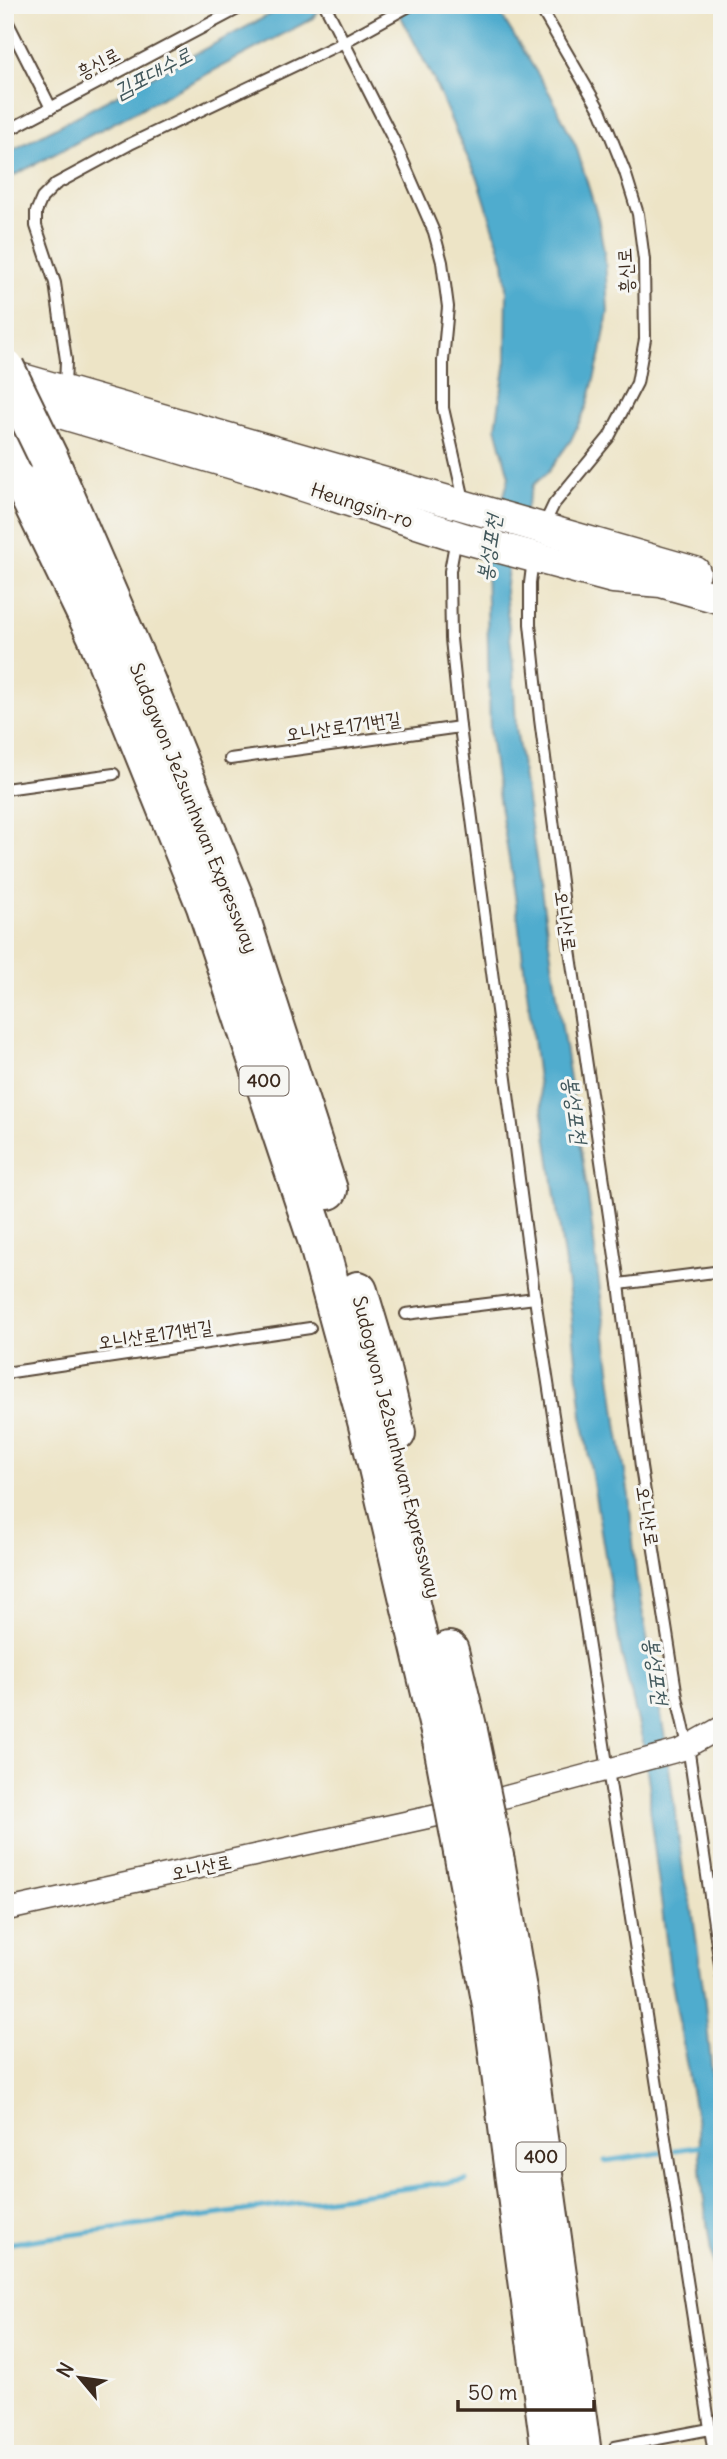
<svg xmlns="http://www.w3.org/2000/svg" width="727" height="2459" font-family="Delius,'Poor Story',sans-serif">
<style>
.water{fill:#50acce;stroke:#466b76;stroke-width:2}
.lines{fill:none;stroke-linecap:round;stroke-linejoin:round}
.stream{stroke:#50acce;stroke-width:5}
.lane-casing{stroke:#564637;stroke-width:14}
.street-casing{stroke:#564637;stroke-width:24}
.secondary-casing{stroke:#564637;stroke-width:33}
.highway-casing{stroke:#564637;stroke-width:42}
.lane{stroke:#fff;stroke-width:10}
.street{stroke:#fff;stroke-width:21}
.secondary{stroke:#fff;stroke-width:30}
.highway{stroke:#fff;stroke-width:38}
.highway-bridge-casing{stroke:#564637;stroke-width:42;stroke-linecap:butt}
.highway-bridge{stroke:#fff;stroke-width:38}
.labels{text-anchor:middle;stroke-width:6;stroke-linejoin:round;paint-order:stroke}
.shield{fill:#f6f6f2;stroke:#73675e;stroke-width:2}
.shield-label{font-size:18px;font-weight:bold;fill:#3b2a1e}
.street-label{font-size:19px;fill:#3b2a1e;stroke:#f6f6f2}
.water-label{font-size:21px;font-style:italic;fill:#42585c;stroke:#f6f6f2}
</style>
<rect width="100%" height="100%" fill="#f6f6f2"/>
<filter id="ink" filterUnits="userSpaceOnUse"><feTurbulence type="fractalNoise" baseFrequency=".0143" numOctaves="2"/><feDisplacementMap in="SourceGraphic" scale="14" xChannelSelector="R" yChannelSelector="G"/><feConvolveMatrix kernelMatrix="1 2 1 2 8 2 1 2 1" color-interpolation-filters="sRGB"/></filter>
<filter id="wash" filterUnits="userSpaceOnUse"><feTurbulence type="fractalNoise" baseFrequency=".00686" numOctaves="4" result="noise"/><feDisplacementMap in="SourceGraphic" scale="28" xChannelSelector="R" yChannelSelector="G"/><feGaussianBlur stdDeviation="1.57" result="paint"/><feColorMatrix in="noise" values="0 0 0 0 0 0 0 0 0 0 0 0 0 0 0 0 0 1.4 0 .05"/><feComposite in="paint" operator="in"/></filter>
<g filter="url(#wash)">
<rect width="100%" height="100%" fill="#ede4c6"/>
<g class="water">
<path d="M 288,5 L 314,5 L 318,12 L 312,19 L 5,180 L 5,154 Z"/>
<path d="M 395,5 L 495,5 L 550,94 L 576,146 L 598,218 L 605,257 L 608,312 L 601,353 L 587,406 L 571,440 L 548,472 L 533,485 L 508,569 L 505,592 L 513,664 L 516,728 L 588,1196 L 618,1430 L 629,1496 L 636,1576 L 665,1738 L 684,1878 L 692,1908 L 704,1994 L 712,2074 L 722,2130 L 722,2332 L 703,2193 L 698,2130 L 670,1971 L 650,1814 L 650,1791 L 643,1742 L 621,1652 L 582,1416 L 569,1292 L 538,1079 L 515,895 L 498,793 L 490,734 L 486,562 L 509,477 L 496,427 L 506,361 L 507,289 L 504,262 L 478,178 L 463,148 L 433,78 Z"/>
</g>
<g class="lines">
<g class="stream">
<path d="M 675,2150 L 703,2146"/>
<path d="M 605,2161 L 660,2153"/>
<path d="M 5,2244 L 466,2180"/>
</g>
</g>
</g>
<g filter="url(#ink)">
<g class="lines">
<g class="lane-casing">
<g id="lane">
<path d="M 325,5 L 396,145 L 434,232 L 442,262 L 448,307 L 443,361 L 443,408 L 465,504"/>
<path d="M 539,5 L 601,112 L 625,172 L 638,214 L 644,260 L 645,339 L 637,383 L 609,437 L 554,504 L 544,525"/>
<path d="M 5,17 L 51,108"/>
<path d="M 5,132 L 245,5"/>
<path d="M 65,389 L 66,360 L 55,283 L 36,226 L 36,212 L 42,198 L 56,184 L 130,144 L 342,43 L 411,5"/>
<path d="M 456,538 L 450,571 L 451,639 L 460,727 L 533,1286 L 714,2454"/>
<path d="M 533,559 L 530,583 L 530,624 L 540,719 L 568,936 L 619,1284 L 641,1467 L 677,1697 L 688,1746 L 722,1978"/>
<path d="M 230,759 L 460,727"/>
<path d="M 5,789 L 114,774"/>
<path d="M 619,1284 L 722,1271"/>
<path d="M 406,1314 L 535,1298"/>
<path d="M 5,1373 L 310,1328"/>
<path d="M 615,2447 L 710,2429"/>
</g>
</g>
<g class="street-casing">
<g id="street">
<path d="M 505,1797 L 681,1750 L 722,1727"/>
<path d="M 5,1910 L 439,1815"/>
</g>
</g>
<g class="secondary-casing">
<g id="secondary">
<path d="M 5,374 L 695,572"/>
<path d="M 9,398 L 257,471 L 463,538 L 613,578 L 661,582 L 722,599"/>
</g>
</g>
<g class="highway-casing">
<g id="highway">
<path d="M 5,446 L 96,634 L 206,906 L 318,1242 L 367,1421 L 442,1740"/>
<path d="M 49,459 L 145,680 L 234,898 L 328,1190"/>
<path d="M 358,1291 L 380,1365 L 396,1433"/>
<path d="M 449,1651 L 468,1731"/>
<path d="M 495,1861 L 519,2001 L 582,2454"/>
<path d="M 466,1868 L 492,2005 L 551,2454"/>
</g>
</g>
<use href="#lane" class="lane"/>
<use href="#street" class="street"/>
<use href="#secondary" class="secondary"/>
<use href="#highway" class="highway"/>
<g class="highway-bridge-casing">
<g id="highway-bridge">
<path d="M 5,368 L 49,459"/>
<path d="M 468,1731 L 495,1861"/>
<path d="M 442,1740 L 466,1868"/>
</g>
</g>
<use href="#highway-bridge" class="highway-bridge"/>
</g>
</g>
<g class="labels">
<g class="shield">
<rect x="239.5" y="1066.5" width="49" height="29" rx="5"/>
<rect x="516.5" y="2142.5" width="49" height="29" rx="5"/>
</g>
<g class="shield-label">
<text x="264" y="1087">400</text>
<text x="541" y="2163">400</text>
</g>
<g class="street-label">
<text transform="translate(98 63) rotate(-28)" y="7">흥신로</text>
<text transform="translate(625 271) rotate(-93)" y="7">흥신로</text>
<text transform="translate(362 505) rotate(18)" y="7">Heungsin-ro</text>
<text transform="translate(343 726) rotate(-8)" y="7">오니산로171번길</text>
<text transform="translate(194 808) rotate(68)" y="7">Sudogwon Je2sunhwan Expressway</text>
<text transform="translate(566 921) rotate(82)" y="7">오니산로</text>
<text transform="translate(155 1334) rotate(-8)" y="7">오니산로171번길</text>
<text transform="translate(397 1447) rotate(76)" y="7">Sudogwon Je2sunhwan Expressway</text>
<text transform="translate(648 1516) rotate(81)" y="7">오니산로</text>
<text transform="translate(201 1867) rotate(-12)" y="7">오니산로</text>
</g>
<g class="water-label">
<text transform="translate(153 73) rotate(-28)" y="7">김포대수로</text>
<text transform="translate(489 548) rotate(-81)" y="7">봉성포천</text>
<text transform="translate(575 1110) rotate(82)" y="7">봉성포천</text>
<text transform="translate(656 1671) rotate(82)" y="7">봉성포천</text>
</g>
</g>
<rect width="727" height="2459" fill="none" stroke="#f6f6f2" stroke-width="28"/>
<g transform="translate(80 2378) rotate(299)" stroke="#f6f6f2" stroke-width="5" paint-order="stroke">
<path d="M0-5L12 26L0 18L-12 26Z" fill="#3b2a1e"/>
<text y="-10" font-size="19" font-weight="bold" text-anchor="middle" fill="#3b2a1e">N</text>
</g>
<path d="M458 2400v10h136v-10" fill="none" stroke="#3b2a1e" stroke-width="3.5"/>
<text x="468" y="2400" font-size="21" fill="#3b2a1e" stroke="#f6f6f2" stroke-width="5" paint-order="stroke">50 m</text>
</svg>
